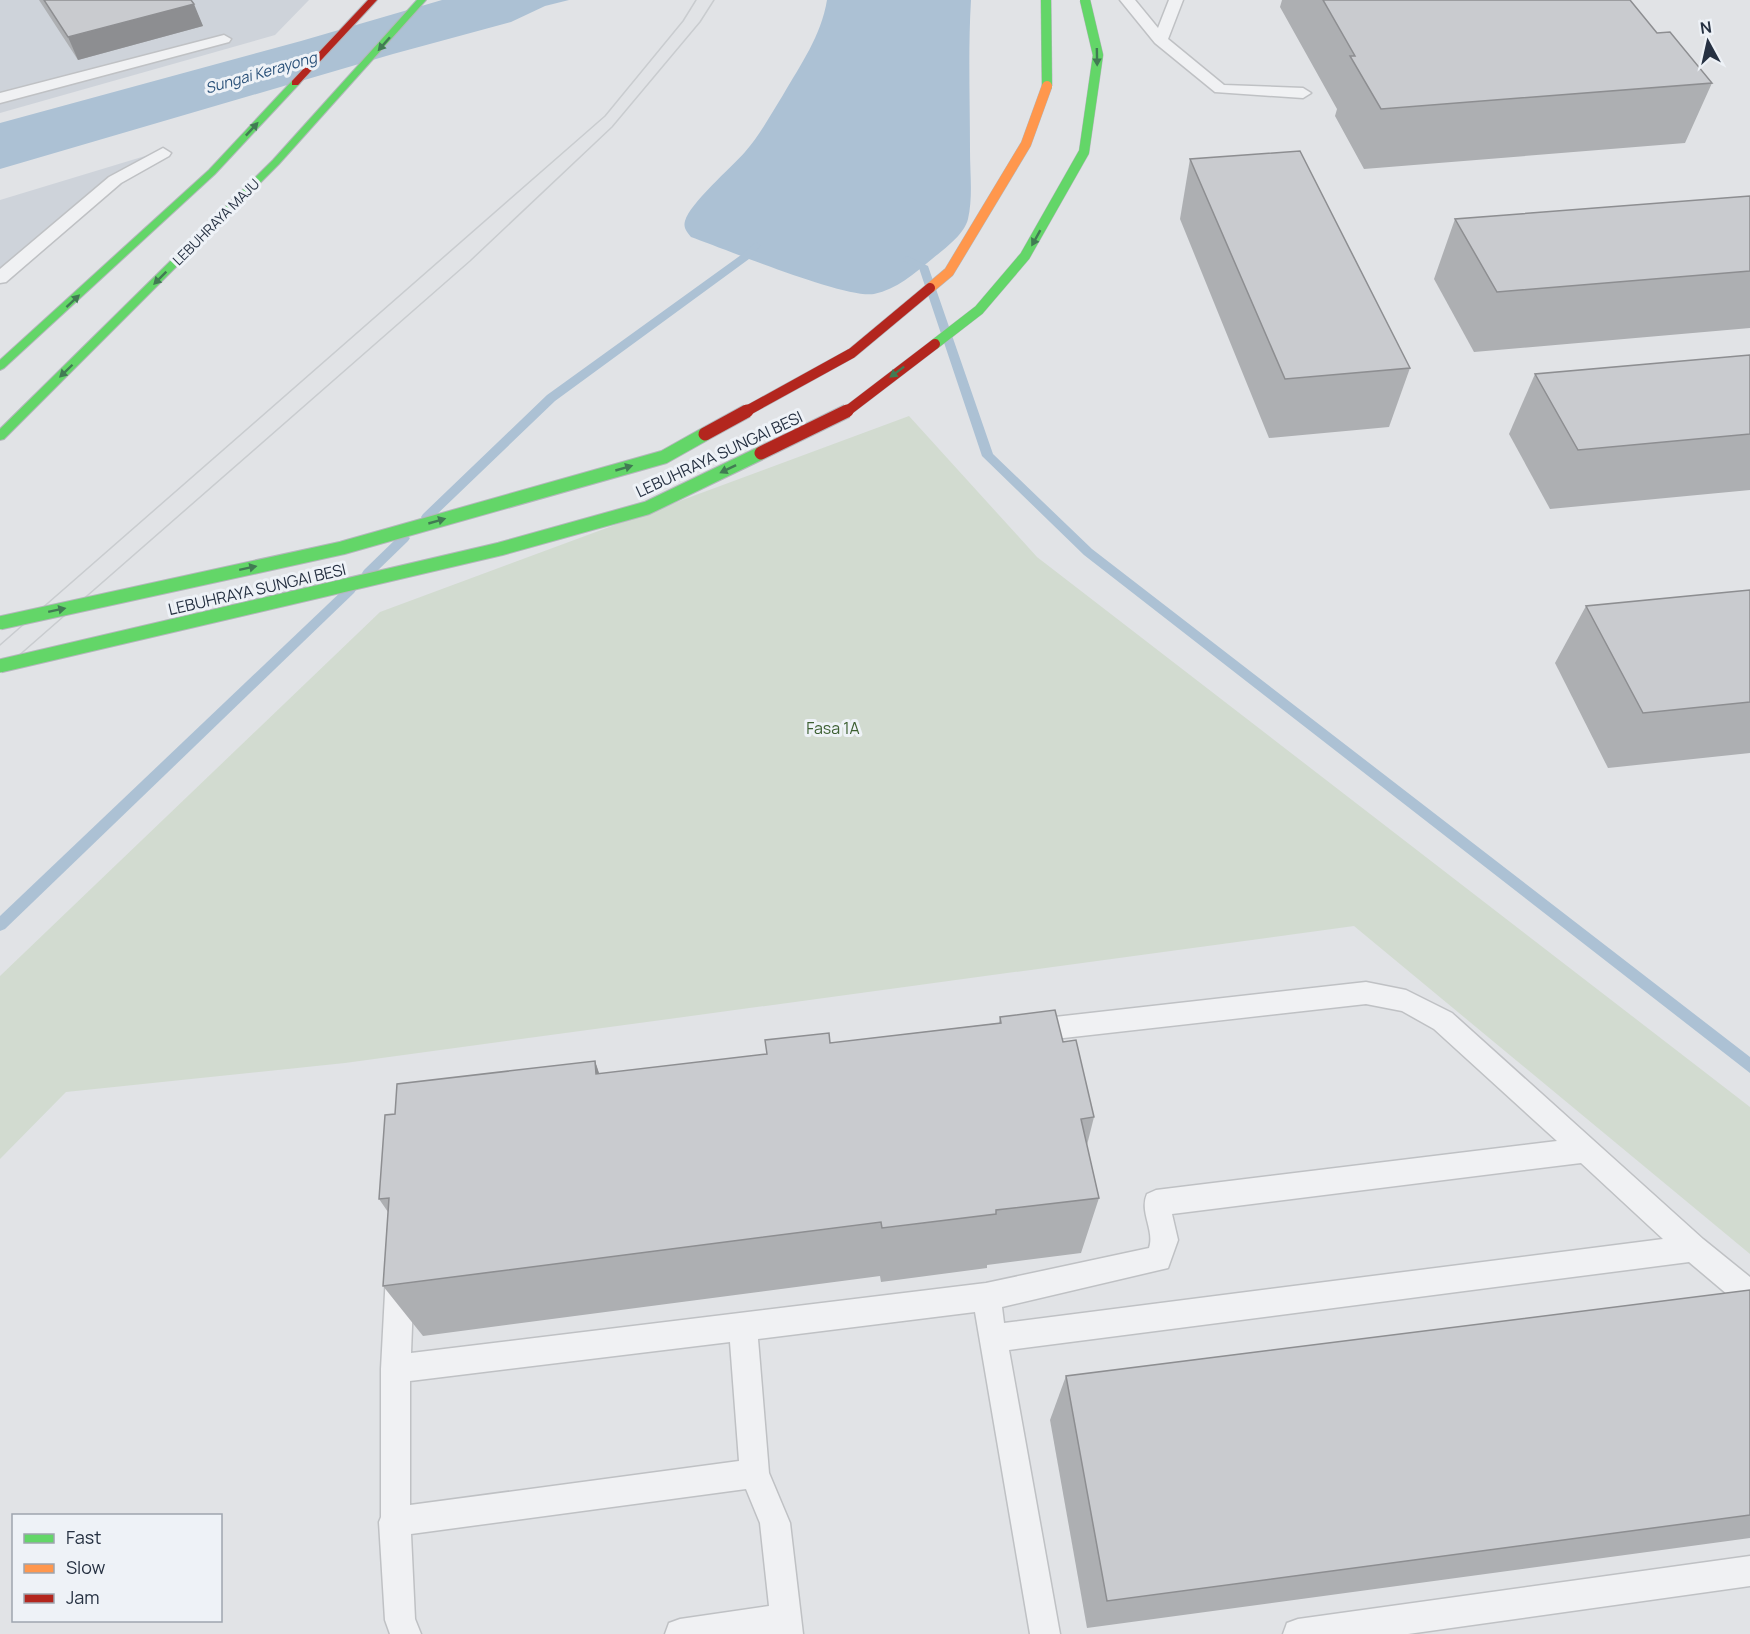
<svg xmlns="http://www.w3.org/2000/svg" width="1750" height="1634" font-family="Manrope,sans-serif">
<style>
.built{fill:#ced3da}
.green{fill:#d2dbd0}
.water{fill:#acc1d4}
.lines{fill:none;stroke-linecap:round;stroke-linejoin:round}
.stream{fill:#acc1d4;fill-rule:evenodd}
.lane-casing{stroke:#bfc1c4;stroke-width:3}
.fast-casing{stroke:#b3b6bb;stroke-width:2}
.jam-casing{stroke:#b3b6bb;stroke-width:2}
.lane{fill:#f0f1f3;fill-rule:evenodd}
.fast{fill:#63d668;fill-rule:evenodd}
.jam{fill:#b3261e;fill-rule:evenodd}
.tram{stroke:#c9cccf;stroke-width:1.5}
.fast-bridge-far1-casing{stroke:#b3b6bb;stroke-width:11;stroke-linecap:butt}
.fast-bridge-casing{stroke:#b3b6bb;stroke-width:15;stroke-linecap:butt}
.slow-bridge-casing{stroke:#b3b6bb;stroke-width:11;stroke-linecap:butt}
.jam-bridge-far1-casing{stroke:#b3b6bb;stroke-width:11;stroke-linecap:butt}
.jam-bridge-casing{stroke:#b3b6bb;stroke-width:15;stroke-linecap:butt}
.fast-bridge-far1{stroke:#63d668;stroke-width:10}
.fast-bridge{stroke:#63d668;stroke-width:13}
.slow-bridge{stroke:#ff974d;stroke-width:10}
.jam-bridge-far1{stroke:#b3261e;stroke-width:10}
.jam-bridge{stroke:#b3261e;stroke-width:13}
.wall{fill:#adafb2}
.shaded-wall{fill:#8d8e91}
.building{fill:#c9cbcf;stroke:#8d8e91;stroke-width:1.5}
.oneway{fill:#417b53}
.labels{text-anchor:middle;stroke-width:6;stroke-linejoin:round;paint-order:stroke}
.far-street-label{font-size:14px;fill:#263142;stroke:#eef2f7}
.far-water-label{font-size:15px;font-style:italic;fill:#2b527a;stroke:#eef2f7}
.street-label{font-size:16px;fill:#263142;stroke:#eef2f7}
.park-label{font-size:16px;fill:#3c5f31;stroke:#eef2f7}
</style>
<rect width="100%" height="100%" fill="#e1e3e6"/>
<g class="built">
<path d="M 0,0 L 309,0 L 275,35 L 0,113 Z"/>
<path d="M 155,153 L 0,280 L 0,200 Z"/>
</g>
<path class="green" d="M 909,416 L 1037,557 L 1750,1107 L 1750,1254 L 1354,926 L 345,1063 L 66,1092 L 0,1159 L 0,976 L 380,612 Z"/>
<g class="water">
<path d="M 442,0 L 569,0 L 545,6 L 511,22 L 393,54 L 0,169 L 0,123 L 301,41 Z"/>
<path d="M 827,0 L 971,0 C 968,50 970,100 970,151 C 970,173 973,197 968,219 C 964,235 944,249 932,259 C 914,274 897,289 874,294 C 845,299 725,249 691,237 C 687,232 683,228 685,221 C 690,203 731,168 745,152 C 760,135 771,114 783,95 C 801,64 821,36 827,0 Z"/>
</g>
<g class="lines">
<g class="stream">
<path d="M 756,242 L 761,245 L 749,259 L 555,401 L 431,520 L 423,520 L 421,517 L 423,514 L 547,395 L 741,255 Z"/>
<path d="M 907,256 L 928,266 L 993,454 L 1092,549 L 1750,1057 L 1750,1073 L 1084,555 L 982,456 L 919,268 L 903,261 L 902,259 Z"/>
<path d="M 404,534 L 410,538 L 408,541 L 372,576 L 364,576 L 362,573 L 364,570 L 400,535 Z"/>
<path d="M 350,586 L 354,587 L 356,590 L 354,593 L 5,929 L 0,931 L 0,916 L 346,587 Z"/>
</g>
<g class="lane-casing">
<g id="lane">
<path d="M 1120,0 L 1135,0 L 1158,28 L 1169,0 L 1183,0 L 1168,39 L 1224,85 L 1303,88 L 1311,93 L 1303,98 L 1215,92 L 1155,43 Z"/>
<path d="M 224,35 L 231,39 L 229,42 L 0,103 L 0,93 Z"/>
<path d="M 163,148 L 171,153 L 169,156 L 121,183 L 6,282 L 0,283 L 0,269 L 109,177 Z"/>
<path d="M 1366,982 L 1406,990 L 1452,1013 L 1703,1239 L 1750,1277 L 1750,1309 L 1740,1305 L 1689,1262 L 1009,1350 L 1060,1634 L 1030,1634 L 975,1312 L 758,1339 L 769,1473 L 790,1523 L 803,1634 L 665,1634 L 669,1623 L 680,1619 L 769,1606 L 760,1523 L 746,1489 L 411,1534 L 415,1619 L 421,1634 L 390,1634 L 385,1620 L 379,1522 L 381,1517 L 381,1369 L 386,1274 L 390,1265 L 400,1261 L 410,1265 L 414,1274 L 411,1353 L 986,1283 L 1149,1248 C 1155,1230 1139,1212 1147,1194 L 1156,1190 L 1557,1141 L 1434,1029 L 1402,1011 L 1366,1004 L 1028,1042 L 1019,1039 L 1016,1031 L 1019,1023 L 1028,1020 ZM 1581,1163 L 1663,1239 L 1004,1323 L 1002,1307 L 1168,1268 L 1178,1240 L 1172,1214 ZM 730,1342 L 739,1461 L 410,1505 L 410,1381 Z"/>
<path d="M 1750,1556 L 1750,1586 L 1408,1634 L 1283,1634 L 1287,1623 L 1298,1619 Z"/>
</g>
</g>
<g class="fast-casing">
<g id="fast">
<path d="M 417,0 L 426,0 L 279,164 L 4,439 L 0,440 L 0,429 L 273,160 Z"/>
<path d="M 292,81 L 300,83 L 215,174 L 4,368 L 0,370 L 0,360 L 209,170 Z"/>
</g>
</g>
<g class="jam-casing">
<path id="jam" d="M 368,0 L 377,0 L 298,85 L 292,85 L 292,81 Z"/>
</g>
<use href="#lane" class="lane"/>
<use href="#fast" class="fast"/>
<use href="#jam" class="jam"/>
<g class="tram">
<path d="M 0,645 L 605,116 L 683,21 L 696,0"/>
<path d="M 0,672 L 470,261 L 612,127 L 700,22 L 714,0"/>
</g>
<g class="fast-bridge-far1-casing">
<g id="fast-bridge-far1">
<path d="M 1046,0 L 1047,86"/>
<path d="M 935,344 L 979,310 L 1025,256 L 1084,152 L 1098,55 L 1085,0"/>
</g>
</g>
<g class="fast-bridge-casing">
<g id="fast-bridge">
<path d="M 0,623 L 342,548 L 664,457 L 705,434"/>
<path d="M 0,666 L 500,549 L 647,508 L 761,453"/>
</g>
</g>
<g class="slow-bridge-casing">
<path id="slow-bridge" d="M 930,288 L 949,272 L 1026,144 L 1047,86"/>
</g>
<g class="jam-bridge-far1-casing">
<g id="jam-bridge-far1">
<path d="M 745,412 L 852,353 L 930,288"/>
<path d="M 846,412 L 935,344"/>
</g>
</g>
<g class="jam-bridge-casing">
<g id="jam-bridge">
<path d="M 705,434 L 747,411"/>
<path d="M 761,453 L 847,411"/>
</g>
</g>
<use href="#fast-bridge-far1" class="fast-bridge-far1"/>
<use href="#fast-bridge" class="fast-bridge"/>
<use href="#slow-bridge" class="slow-bridge"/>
<use href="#jam-bridge-far1" class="jam-bridge-far1"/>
<use href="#jam-bridge" class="jam-bridge"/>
</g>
<g class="wall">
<path d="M 39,0 L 191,0 L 203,26 L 78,60 Z"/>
<path d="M 1282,0 L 1630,0 L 1657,33 L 1712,83 L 1685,143 L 1364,169 L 1335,116 L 1337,109 L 1280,7 Z"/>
<path d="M 1190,159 L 1410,368 L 1389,427 L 1269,438 L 1180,219 Z"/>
<path d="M 1750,196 L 1750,328 L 1474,352 L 1434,279 L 1455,219 Z"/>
<path d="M 1750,355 L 1750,490 L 1550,509 L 1509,434 L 1535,374 Z"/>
<path d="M 1750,590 L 1750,753 L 1608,768 L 1555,663 L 1586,606 Z"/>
<path d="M 1000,1017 L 1063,1042 L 1094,1117 L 1087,1145 L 1099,1198 L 1081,1253 L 987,1265 L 987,1268 L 881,1282 L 880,1276 L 423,1336 L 383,1286 L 388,1212 L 379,1199 L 395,1114 L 595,1061 L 599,1074 L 767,1054 L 830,1043 L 999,1023 Z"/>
<path d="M 1750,1290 L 1750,1538 L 1087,1628 L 1050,1420 L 1066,1376 Z"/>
</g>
<g class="shaded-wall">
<path d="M 194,4 L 203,26 L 78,60 L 68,37 Z"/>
<path d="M 595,1061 L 616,1124 L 596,1074 Z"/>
</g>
<g class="building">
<path d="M 44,0 L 191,0 L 194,4 L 68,37 Z"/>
<path d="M 1323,0 L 1630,0 L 1657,33 L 1670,32 L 1712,83 L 1381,109 L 1350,56 L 1355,56 Z"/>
<path d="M 1300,151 L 1410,368 L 1285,379 L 1190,159 Z"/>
<path d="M 1750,196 L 1750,271 L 1497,292 L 1455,219 Z"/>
<path d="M 1750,355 L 1750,434 L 1578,450 L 1535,374 Z"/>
<path d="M 1750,590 L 1750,702 L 1643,713 L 1586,606 Z"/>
<path d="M 1055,1010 L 1063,1042 L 1076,1040 L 1094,1117 L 1081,1119 L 1099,1198 L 996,1210 L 996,1214 L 882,1228 L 881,1222 L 383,1286 L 389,1198 L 379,1199 L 385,1115 L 395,1114 L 397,1084 L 595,1061 L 596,1074 L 767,1054 L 765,1040 L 829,1033 L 830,1043 L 1001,1023 L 1000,1017 Z"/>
<path d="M 1750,1290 L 1750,1515 L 1107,1601 L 1066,1376 Z"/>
</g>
<defs><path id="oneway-solid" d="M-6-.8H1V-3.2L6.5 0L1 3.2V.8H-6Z" transform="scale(1.5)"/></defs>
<g class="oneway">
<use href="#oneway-solid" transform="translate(384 44) rotate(131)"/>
<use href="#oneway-solid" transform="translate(1097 57) rotate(89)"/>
<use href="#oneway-solid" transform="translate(252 129) rotate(-47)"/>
<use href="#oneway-solid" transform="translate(1036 238) rotate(119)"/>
<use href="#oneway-solid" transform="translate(160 278) rotate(135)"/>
<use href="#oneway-solid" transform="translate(73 301) rotate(-43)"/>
<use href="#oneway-solid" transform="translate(66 371) rotate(136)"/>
<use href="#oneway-solid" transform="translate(897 372) rotate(143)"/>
<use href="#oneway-solid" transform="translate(624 468) rotate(-16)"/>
<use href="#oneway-solid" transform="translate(728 469) rotate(154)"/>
<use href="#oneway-solid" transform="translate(437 521) rotate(-16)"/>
<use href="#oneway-solid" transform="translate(248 568) rotate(-12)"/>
<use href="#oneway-solid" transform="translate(57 610) rotate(-12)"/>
</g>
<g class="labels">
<g class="far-street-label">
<text transform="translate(216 222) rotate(-45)" y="5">LEBUHRAYA MAJU</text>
</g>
<g class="far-water-label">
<text transform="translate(261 73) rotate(-16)" y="5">Sungai Kerayong</text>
</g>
<g class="street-label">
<text transform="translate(719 454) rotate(-25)" y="6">LEBUHRAYA SUNGAI BESI</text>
<text transform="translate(257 589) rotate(-13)" y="6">LEBUHRAYA SUNGAI BESI</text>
</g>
<g class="park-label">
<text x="833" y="734">Fasa 1A</text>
</g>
</g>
<rect x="12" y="1514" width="210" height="108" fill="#eef2f7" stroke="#9ea5af" stroke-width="1.5"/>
<rect x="24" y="1534" width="30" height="9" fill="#63d668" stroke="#9ea5af" stroke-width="1.5"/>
<text x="66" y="1544" font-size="18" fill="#263142">Fast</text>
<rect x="24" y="1564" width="30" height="9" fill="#ff974d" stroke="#9ea5af" stroke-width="1.5"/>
<text x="66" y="1574" font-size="18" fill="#263142">Slow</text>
<rect x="24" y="1594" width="30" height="9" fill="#b3261e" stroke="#9ea5af" stroke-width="1.5"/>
<text x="66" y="1604" font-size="18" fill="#263142">Jam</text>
<g transform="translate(1708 42) rotate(352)" stroke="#eef2f7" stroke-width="4.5" paint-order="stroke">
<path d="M0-4.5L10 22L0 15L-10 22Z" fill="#263142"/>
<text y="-9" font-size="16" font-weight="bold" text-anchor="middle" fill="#263142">N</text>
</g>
</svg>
